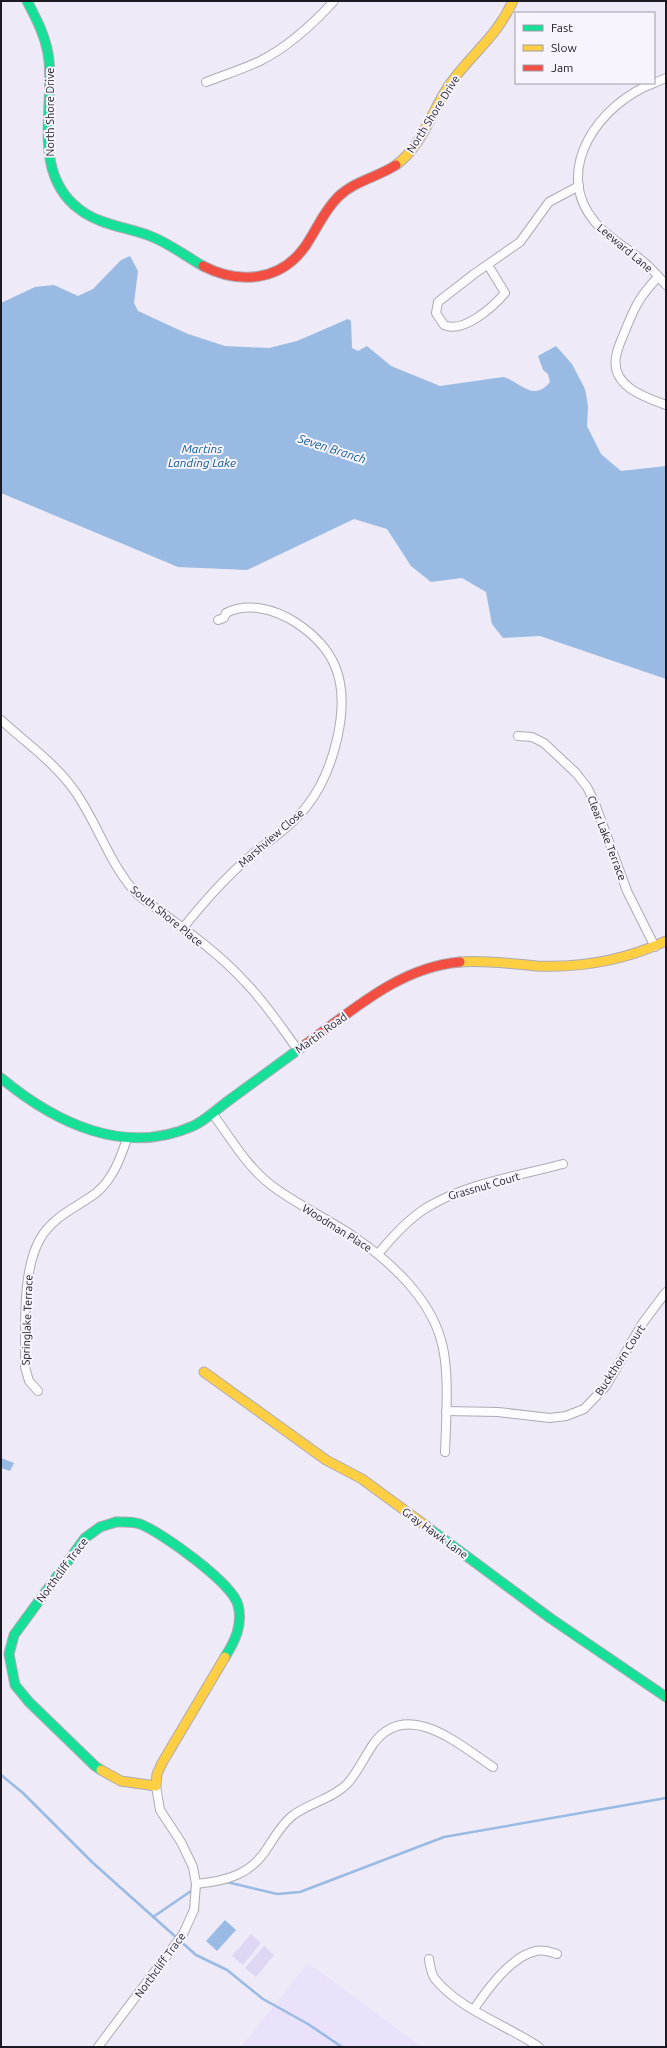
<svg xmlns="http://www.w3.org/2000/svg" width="667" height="2048" font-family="Ubuntu,sans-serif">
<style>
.built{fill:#e9e2fa}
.green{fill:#dfd6f4}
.water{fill:#99bae3}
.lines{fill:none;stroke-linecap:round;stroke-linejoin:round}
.stream{stroke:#99bae3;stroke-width:2.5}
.street-casing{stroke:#aeaab4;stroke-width:10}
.fast-casing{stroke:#aeaab4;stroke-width:11}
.slow-casing{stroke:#aeaab4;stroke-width:11}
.jam-casing{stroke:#aeaab4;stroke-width:11}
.street{stroke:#fcfcfe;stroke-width:8}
.fast{stroke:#16e098;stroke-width:9}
.slow{stroke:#ffcf43;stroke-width:9}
.jam{stroke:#f24e42;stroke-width:9}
.labels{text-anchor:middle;stroke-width:4;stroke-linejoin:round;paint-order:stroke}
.street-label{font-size:11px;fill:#1b1922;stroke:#f7f4fe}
.water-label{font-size:12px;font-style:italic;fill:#0c5897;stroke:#f7f4fe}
</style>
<rect width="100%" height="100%" fill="#eeeaf7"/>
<path class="built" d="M 308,1963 L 422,2047 L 241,2047 Z"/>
<g class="green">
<path d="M 251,1934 L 261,1943 L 243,1965 L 232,1956 Z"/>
<path d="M 264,1946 L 274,1955 L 256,1977 L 245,1968 Z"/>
</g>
<g class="water">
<path d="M 130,256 L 138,271 L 134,303 L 138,311 L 188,334 L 225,346 L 269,348 L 297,341 L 348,319 L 351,321 L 352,348 L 358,351 L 367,346 L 391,366 L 440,386 L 503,377 C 520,381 533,403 550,382 L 548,374 L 543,370 L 538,356 L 556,346 L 572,364 L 585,389 L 588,406 L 587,426 L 601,454 L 621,471 L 666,466 L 666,679 L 540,636 L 503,638 L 492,624 L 486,592 L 462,578 L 431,582 L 411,566 L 387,529 L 354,519 L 247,570 L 178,567 L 1,493 L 1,303 L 35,287 L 54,285 L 78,296 L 93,289 L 121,260 Z"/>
<path d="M 1,1458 L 14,1463 L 10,1471 L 1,1468 Z"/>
<path d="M 225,1920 L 236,1930 L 217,1951 L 206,1941 Z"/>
</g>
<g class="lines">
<g class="stream">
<path d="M 1,1775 L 23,1793 L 93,1863 L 196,1955 L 227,1970 L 263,1999 L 308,2024 L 342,2047"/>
<path d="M 227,1882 L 277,1894 L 300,1892 L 444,1837 L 666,1798"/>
<path d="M 153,1917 L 194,1889"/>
</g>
<g class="street-casing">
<g id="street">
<path d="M 206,82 C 224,75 243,69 260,61 C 288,47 313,24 334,1"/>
<path d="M 654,83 C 600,103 551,170 595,222 C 607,237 626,247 640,259 C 650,266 658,276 666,285"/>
<path d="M 654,83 L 666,78"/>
<path d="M 488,265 L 505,293 C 493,307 463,334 444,325 L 436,313 L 438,302 L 474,274 L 520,242 L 549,202 L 579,186"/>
<path d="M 658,277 C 640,296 635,306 625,331 C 622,339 617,348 616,357 C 611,386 644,397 666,405"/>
<path d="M 1,720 C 26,743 54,762 74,790 C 98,823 109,865 138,895 C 174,922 214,948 245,982 C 265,1002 281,1027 298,1050"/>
<path d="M 518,736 L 532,737 L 544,743 L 576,773 L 587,787 L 594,801 L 627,891 L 655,947"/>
<path d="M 183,928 C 202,904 222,881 246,860 C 266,842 290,828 307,806 C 333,773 352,706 335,666 C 327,647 312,633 295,622 C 274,609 248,602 226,613 L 224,618 L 218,620"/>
<path d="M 212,1113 C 230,1137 247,1167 271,1185 C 297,1205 327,1218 353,1236 C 390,1261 429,1297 441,1340 C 450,1369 446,1421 445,1452"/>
<path d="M 378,1254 C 392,1237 407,1220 426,1208 C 467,1183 518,1176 563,1164"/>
<path d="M 38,1391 L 29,1381 L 25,1367 C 26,1329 21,1273 40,1239 C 53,1216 76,1208 96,1193 C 113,1179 120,1159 127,1139"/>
<path d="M 446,1411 L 498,1412 L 550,1418 L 566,1416 L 584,1409 L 606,1386 L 642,1324 L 666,1292"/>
<path d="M 196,1884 C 226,1881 251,1875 268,1847 C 275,1836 282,1824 292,1816 C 309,1803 332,1799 347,1784 C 358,1772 364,1757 374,1743 C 408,1698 461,1746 493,1767"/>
<path d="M 429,1959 C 430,1966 431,1974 435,1979 C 460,2010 507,2025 539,2047"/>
<path d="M 474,2009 C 487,1990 511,1956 536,1951 C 543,1949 551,1952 557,1954"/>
<path d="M 98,2047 L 183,1934 L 194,1910 L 196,1884 L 193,1867 L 181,1842 L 160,1810 L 156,1786"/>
</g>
</g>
<g class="fast-casing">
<g id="fast">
<path d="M 27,1 C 37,20 47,39 49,61 C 54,111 32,173 79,209 C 99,225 127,227 150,236 C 169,243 185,256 203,266"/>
<path d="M 1,1078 C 54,1122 124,1157 193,1126 C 205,1121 217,1109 228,1101 C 254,1082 280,1063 306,1044"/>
<path d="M 116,1522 C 124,1522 133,1521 140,1524 C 163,1533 232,1583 238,1605 C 243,1625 235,1641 225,1657"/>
<path d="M 426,1526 L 550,1618 L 666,1697"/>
<path d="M 101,1770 L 95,1766 L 29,1702 L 15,1685 L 9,1654 L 14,1635 L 85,1538 L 100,1527 L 116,1522"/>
</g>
</g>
<g class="slow-casing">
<g id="slow">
<path d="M 396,165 C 424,144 431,111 450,84 C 472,53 496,38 513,1"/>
<path d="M 460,962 C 486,960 512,964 537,966 C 583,968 625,960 666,941"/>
<path d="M 204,1372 L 326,1460 L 362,1479 L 426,1526"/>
<path d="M 101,1770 L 121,1781 L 156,1786 L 157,1774 L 162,1763 L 225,1657"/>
</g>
</g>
<g class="jam-casing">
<g id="jam">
<path d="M 203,266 C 238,284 279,282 304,248 C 316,231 323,212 338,197 C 354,181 378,177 396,165"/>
<path d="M 306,1044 C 353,1010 400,967 460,962"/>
</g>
</g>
<use href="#street" class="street"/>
<use href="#fast" class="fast"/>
<use href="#slow" class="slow"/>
<use href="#jam" class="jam"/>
</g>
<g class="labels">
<g class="street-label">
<text transform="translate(50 112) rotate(-90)" y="4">North Shore Drive</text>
<text transform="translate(433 114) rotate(-58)" y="4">North Shore Drive</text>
<text transform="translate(625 248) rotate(40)" y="4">Leeward Lane</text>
<text transform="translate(271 838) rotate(-41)" y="4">Marshview Close</text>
<text transform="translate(607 838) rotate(69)" y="4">Clear Lake Terrace</text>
<text transform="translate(167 916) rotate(39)" y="4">South Shore Place</text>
<text transform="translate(321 1033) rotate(-36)" y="4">Martin Road</text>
<text transform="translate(484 1186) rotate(-16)" y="4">Grassnut Court</text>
<text transform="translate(337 1228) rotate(32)" y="4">Woodman Place</text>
<text transform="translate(27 1320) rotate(-88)" y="4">Springlake Terrace</text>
<text transform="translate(620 1360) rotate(-57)" y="4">Buckthorn Court</text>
<text transform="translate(435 1533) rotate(36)" y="4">Gray Hawk Lane</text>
<text transform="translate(62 1570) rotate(-53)" y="4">Northcliff Trace</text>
<text transform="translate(160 1965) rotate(-54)" y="4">Northcliff Trace</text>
</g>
<g class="water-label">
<text x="202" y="453">Martins<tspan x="202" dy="14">Landing Lake</tspan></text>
<text transform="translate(332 449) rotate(18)" y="4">Seven Branch</text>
</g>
</g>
<rect width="667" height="2048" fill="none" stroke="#1b1922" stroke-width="4"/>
<rect x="515" y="12" width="140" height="72" fill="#f7f4fe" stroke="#9f9ca6"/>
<rect x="523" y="25" width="20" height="6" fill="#16e098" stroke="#9f9ca6"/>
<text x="551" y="32" font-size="12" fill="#1b1922">Fast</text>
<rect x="523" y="45" width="20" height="6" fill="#ffcf43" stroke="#9f9ca6"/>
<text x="551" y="52" font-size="12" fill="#1b1922">Slow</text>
<rect x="523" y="65" width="20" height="6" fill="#f24e42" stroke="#9f9ca6"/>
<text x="551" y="72" font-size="12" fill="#1b1922">Jam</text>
</svg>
